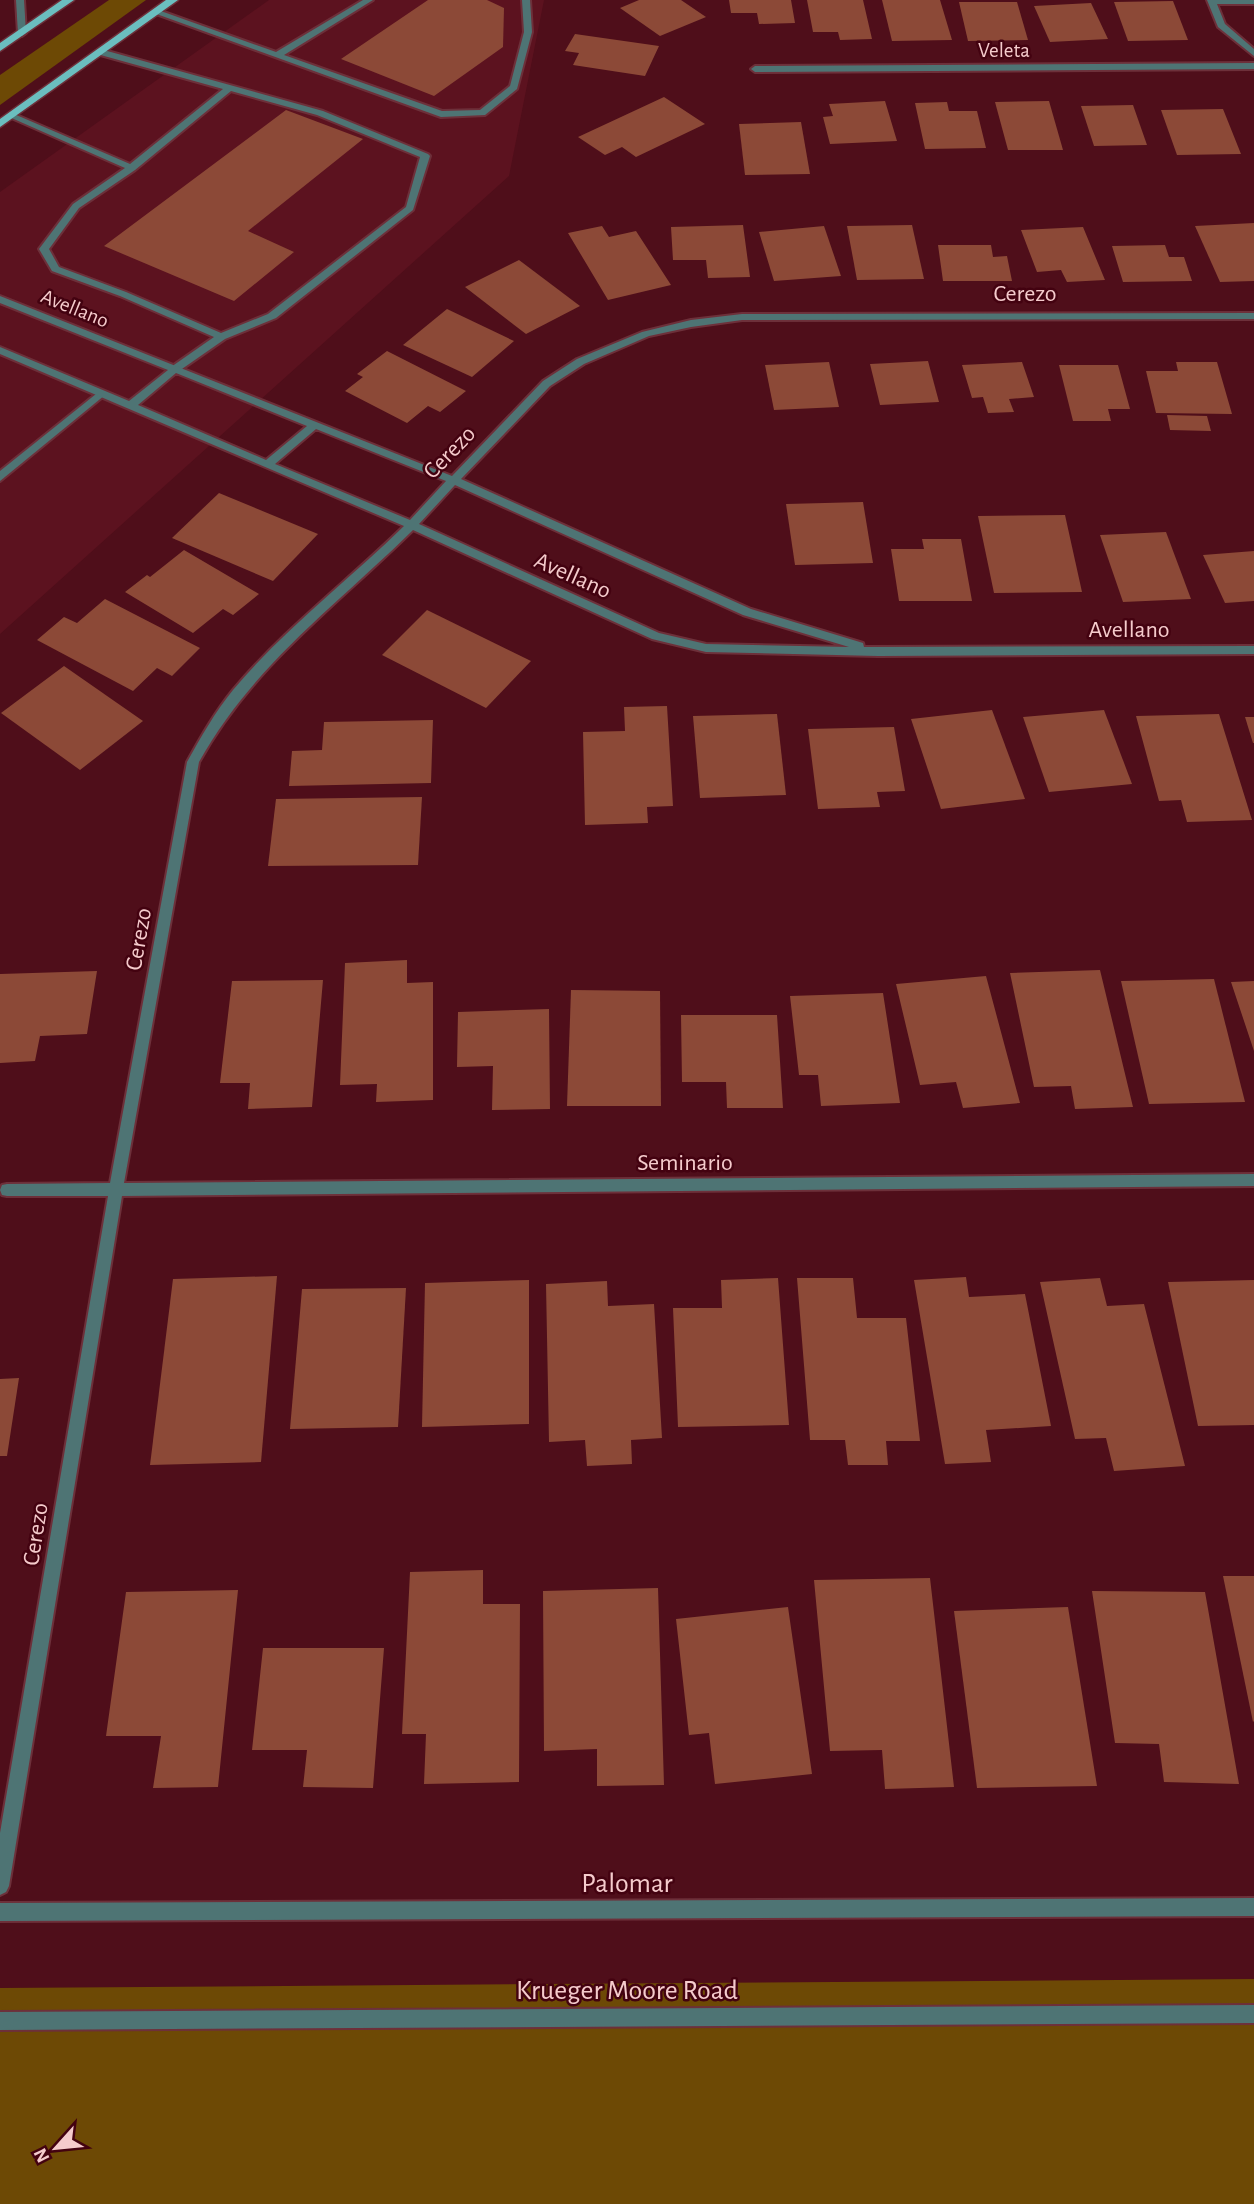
<svg xmlns="http://www.w3.org/2000/svg" width="1254" height="2204" font-family="'Alegreya Sans',sans-serif">
<style>
.built{fill:#5c121f}
.green{fill:#6d4905}
.building{fill:#8c4937}
.lines{fill:none;stroke-linecap:round;stroke-linejoin:round}
.service-casing{stroke:#6d303a;stroke-width:4}
.minor-casing{stroke:#6d303a;stroke-width:4}
.primary-casing{stroke:#6d303a;stroke-width:3}
.service{fill:#4e7474;fill-rule:evenodd}
.minor{fill:#4e7474;fill-rule:evenodd}
.primary{fill:#6bbebf;fill-rule:evenodd}
.labels{text-anchor:middle;stroke-width:5;stroke-linejoin:round;paint-order:stroke}
.far-street-label{font-size:21px;fill:#f5cbcc;stroke:#430210}
.street-label{font-size:24px;fill:#f5cbcc;stroke:#430210}
.near-street-label{font-size:28px;fill:#f5cbcc;stroke:#430210}
</style>
<rect width="100%" height="100%" fill="#4f0e1a"/>
<path class="built" d="M 269,0 L 544,0 L 509,176 L 0,634 L 0,192 Z"/>
<g class="green">
<path d="M 109,0 L 146,0 L 0,105 L 0,75 Z"/>
<path d="M 1254,1979 L 1254,2204 L 0,2204 L 0,1988 Z"/>
</g>
<g class="building">
<path d="M 428,0 L 487,0 L 504,8 L 503,47 L 434,96 L 341,59 Z"/>
<path d="M 639,0 L 681,0 L 706,17 L 660,36 L 620,8 Z"/>
<path d="M 729,0 L 791,0 L 795,23 L 759,24 L 757,13 L 731,13 Z"/>
<path d="M 807,0 L 863,0 L 872,39 L 840,40 L 838,32 L 813,32 Z"/>
<path d="M 882,0 L 940,0 L 952,40 L 892,41 Z"/>
<path d="M 1173,1 L 1188,40 L 1128,41 L 1114,2 Z"/>
<path d="M 959,2 L 1017,2 L 1028,40 L 968,41 Z"/>
<path d="M 1091,3 L 1108,39 L 1050,42 L 1034,6 Z"/>
<path d="M 575,34 L 659,46 L 645,76 L 573,65 L 579,53 L 565,51 Z"/>
<path d="M 664,97 L 705,124 L 636,157 L 622,147 L 605,155 L 578,137 Z"/>
<path d="M 885,101 L 897,141 L 830,144 L 823,117 L 833,116 L 829,104 Z"/>
<path d="M 1049,101 L 1063,150 L 1008,150 L 995,102 Z"/>
<path d="M 947,102 L 949,111 L 977,111 L 986,148 L 925,149 L 915,103 Z"/>
<path d="M 1133,105 L 1147,145 L 1094,146 L 1081,106 Z"/>
<path d="M 1223,109 L 1241,154 L 1177,155 L 1161,110 Z"/>
<path d="M 286,110 L 363,139 L 248,231 L 294,252 L 234,301 L 104,246 Z"/>
<path d="M 801,122 L 810,174 L 745,175 L 739,124 Z"/>
<path d="M 1254,223 L 1254,281 L 1220,282 L 1195,226 Z"/>
<path d="M 743,225 L 750,277 L 708,278 L 706,260 L 673,260 L 671,227 Z"/>
<path d="M 912,225 L 924,279 L 857,280 L 847,226 Z"/>
<path d="M 602,226 L 609,237 L 636,231 L 671,285 L 608,300 L 568,233 Z"/>
<path d="M 824,226 L 841,276 L 774,281 L 759,232 Z"/>
<path d="M 1083,227 L 1105,280 L 1067,282 L 1061,270 L 1037,272 L 1021,230 Z"/>
<path d="M 938,245 L 991,245 L 993,257 L 1007,256 L 1012,281 L 943,281 Z"/>
<path d="M 1165,245 L 1169,257 L 1184,257 L 1192,281 L 1123,282 L 1112,246 Z"/>
<path d="M 519,260 L 580,306 L 526,334 L 465,287 Z"/>
<path d="M 447,309 L 514,341 L 472,377 L 403,345 Z"/>
<path d="M 387,351 L 466,391 L 440,412 L 428,406 L 407,423 L 345,391 L 363,377 L 357,374 Z"/>
<path d="M 928,361 L 939,402 L 880,405 L 870,364 Z"/>
<path d="M 829,362 L 839,407 L 774,410 L 765,365 Z"/>
<path d="M 1022,362 L 1034,397 L 1009,399 L 1014,412 L 988,413 L 983,397 L 972,398 L 962,365 Z"/>
<path d="M 1176,362 L 1217,362 L 1232,414 L 1156,413 L 1146,371 L 1178,371 Z"/>
<path d="M 1059,365 L 1118,365 L 1130,409 L 1108,409 L 1111,421 L 1073,421 Z"/>
<path d="M 1167,415 L 1207,416 L 1211,431 L 1170,430 Z"/>
<path d="M 219,493 L 318,534 L 273,581 L 172,538 Z"/>
<path d="M 863,502 L 873,563 L 795,565 L 786,504 Z"/>
<path d="M 1065,515 L 1082,592 L 994,593 L 978,516 Z"/>
<path d="M 1166,532 L 1191,599 L 1123,602 L 1100,535 Z"/>
<path d="M 922,539 L 961,539 L 972,601 L 899,601 L 891,549 L 924,549 Z"/>
<path d="M 184,550 L 259,594 L 233,615 L 223,609 L 193,633 L 125,592 L 147,575 L 150,577 Z"/>
<path d="M 1254,551 L 1254,601 L 1225,603 L 1203,555 Z"/>
<path d="M 105,599 L 200,648 L 172,676 L 157,668 L 133,691 L 37,640 L 64,617 L 77,623 Z"/>
<path d="M 427,610 L 531,661 L 486,708 L 382,655 Z"/>
<path d="M 64,666 L 143,721 L 80,770 L 1,713 Z"/>
<path d="M 667,706 L 673,806 L 647,807 L 648,823 L 585,825 L 583,732 L 625,731 L 624,707 Z"/>
<path d="M 992,710 L 1025,799 L 941,809 L 911,719 Z"/>
<path d="M 1104,710 L 1132,784 L 1049,792 L 1023,717 Z"/>
<path d="M 777,714 L 786,795 L 700,798 L 693,716 Z"/>
<path d="M 1219,714 L 1252,820 L 1187,822 L 1181,800 L 1159,801 L 1136,716 Z"/>
<path d="M 1245,717 L 1254,717 L 1254,743 L 1253,743 Z"/>
<path d="M 433,720 L 431,783 L 289,786 L 292,751 L 322,750 L 324,722 Z"/>
<path d="M 894,727 L 905,791 L 877,792 L 880,807 L 818,809 L 808,729 Z"/>
<path d="M 422,797 L 418,865 L 268,866 L 276,799 Z"/>
<path d="M 407,960 L 407,983 L 433,982 L 433,1100 L 376,1102 L 377,1084 L 340,1085 L 345,963 Z"/>
<path d="M 1100,970 L 1133,1107 L 1075,1109 L 1071,1086 L 1034,1087 L 1010,973 Z"/>
<path d="M 97,971 L 87,1034 L 40,1036 L 35,1061 L 0,1063 L 0,974 Z"/>
<path d="M 986,976 L 1020,1103 L 963,1108 L 956,1082 L 920,1085 L 896,984 Z"/>
<path d="M 1214,979 L 1245,1102 L 1149,1104 L 1121,981 Z"/>
<path d="M 323,980 L 312,1107 L 248,1109 L 250,1083 L 220,1083 L 232,981 Z"/>
<path d="M 1254,981 L 1254,1051 L 1231,982 Z"/>
<path d="M 571,990 L 660,991 L 661,1106 L 567,1106 Z"/>
<path d="M 883,993 L 900,1103 L 821,1106 L 818,1075 L 799,1075 L 790,996 Z"/>
<path d="M 549,1009 L 550,1109 L 492,1110 L 493,1066 L 457,1067 L 458,1012 Z"/>
<path d="M 681,1015 L 777,1015 L 783,1108 L 727,1108 L 726,1082 L 682,1082 Z"/>
<path d="M 277,1276 L 261,1462 L 150,1465 L 173,1279 Z"/>
<path d="M 966,1277 L 969,1297 L 1025,1294 L 1051,1426 L 986,1430 L 991,1462 L 945,1464 L 914,1280 Z"/>
<path d="M 778,1278 L 789,1425 L 678,1427 L 673,1308 L 722,1308 L 721,1280 Z"/>
<path d="M 797,1278 L 853,1278 L 857,1318 L 906,1318 L 920,1441 L 886,1441 L 888,1465 L 848,1465 L 845,1440 L 810,1440 Z"/>
<path d="M 1100,1278 L 1107,1306 L 1144,1304 L 1185,1466 L 1114,1471 L 1106,1438 L 1075,1439 L 1040,1282 Z"/>
<path d="M 529,1280 L 529,1424 L 422,1427 L 425,1283 Z"/>
<path d="M 1254,1280 L 1254,1425 L 1198,1426 L 1168,1282 Z"/>
<path d="M 607,1281 L 608,1306 L 654,1304 L 662,1438 L 631,1440 L 632,1464 L 587,1466 L 585,1440 L 549,1442 L 546,1284 Z"/>
<path d="M 406,1288 L 398,1427 L 290,1429 L 302,1289 Z"/>
<path d="M 19,1378 L 7,1456 L 0,1456 L 0,1379 Z"/>
<path d="M 483,1570 L 483,1604 L 520,1604 L 519,1782 L 424,1784 L 426,1734 L 402,1734 L 410,1572 Z"/>
<path d="M 1223,1576 L 1254,1576 L 1254,1721 L 1253,1722 Z"/>
<path d="M 930,1578 L 954,1787 L 885,1789 L 882,1750 L 830,1751 L 814,1580 Z"/>
<path d="M 658,1588 L 664,1785 L 597,1786 L 597,1749 L 544,1751 L 543,1591 Z"/>
<path d="M 238,1590 L 218,1787 L 153,1788 L 161,1736 L 106,1736 L 126,1592 Z"/>
<path d="M 1092,1591 L 1205,1592 L 1239,1784 L 1164,1782 L 1159,1744 L 1115,1743 Z"/>
<path d="M 788,1607 L 812,1774 L 715,1784 L 709,1733 L 689,1735 L 676,1619 Z"/>
<path d="M 1068,1607 L 1097,1786 L 977,1788 L 954,1611 Z"/>
<path d="M 263,1648 L 384,1648 L 373,1788 L 303,1787 L 307,1750 L 252,1750 Z"/>
</g>
<g class="lines">
<g class="service-casing">
<g id="service">
<path d="M 16,0 L 24,0 L 26,33 L 22,36 L 18,33 Z"/>
<path d="M 363,0 L 373,0 L 284,55 L 442,111 L 480,110 L 510,86 L 524,32 L 522,0 L 530,0 L 532,32 L 517,89 L 485,115 L 441,117 L 151,12 L 158,10 L 276,52 Z"/>
<path d="M 100,49 L 323,111 L 428,154 L 430,156 L 413,210 L 276,318 L 225,339 L 179,371 L 171,371 L 171,367 L 214,337 L 120,296 L 52,271 L 39,249 L 73,204 L 125,168 L 7,116 L 14,114 L 130,164 L 223,89 L 97,54 L 96,52 ZM 231,91 L 317,115 L 420,157 L 406,207 L 268,314 L 221,333 L 126,292 L 59,267 L 49,249 L 79,208 L 135,170 Z"/>
<path d="M 101,390 L 106,393 L 105,395 L 0,481 L 0,471 Z"/>
<path d="M 1254,2005 L 1254,2023 L 0,2030 L 0,2012 Z"/>
</g>
</g>
<g class="minor-casing">
<g id="minor">
<path d="M 1207,0 L 1254,0 L 1254,4 L 1217,4 L 1225,24 L 1254,49 L 1254,56 L 1218,27 Z"/>
<path d="M 1254,63 L 1254,69 L 755,72 L 751,69 L 755,66 Z"/>
<path d="M 0,296 L 452,476 L 543,381 L 577,359 L 642,332 L 691,320 L 742,314 L 1254,313 L 1254,319 L 742,320 L 691,327 L 649,336 L 584,364 L 550,386 L 461,479 L 751,609 L 863,643 L 864,647 L 1254,646 L 1254,654 L 878,656 L 706,652 L 652,639 L 413,530 C 335,607 254,664 199,762 L 124,1183 L 1254,1174 L 1254,1186 L 122,1196 L 9,1886 L 6,1892 L 0,1895 L 0,1833 L 108,1196 L 7,1196 L 2,1195 L 0,1190 L 2,1185 L 7,1184 L 110,1183 L 187,762 C 201,737 215,712 233,690 C 284,629 348,581 404,526 L 0,354 L 0,347 L 129,401 L 168,370 L 0,303 ZM 176,373 L 307,426 L 266,460 L 138,405 ZM 316,429 L 446,481 L 410,520 L 275,464 ZM 455,485 L 743,615 L 849,647 L 706,644 L 659,633 L 419,524 Z"/>
<path d="M 1254,1898 L 1254,1916 L 0,1921 L 0,1903 Z"/>
</g>
</g>
<g class="primary-casing">
<g id="primary">
<path d="M 62,0 L 74,0 L 0,51 L 0,43 Z"/>
<path d="M 166,0 L 178,0 L 0,127 L 0,119 Z"/>
</g>
</g>
<use href="#service" class="service"/>
<use href="#minor" class="minor"/>
<use href="#primary" class="primary"/>
</g>
<g class="labels">
<g class="far-street-label">
<text x="1004" y="57">Veleta</text>
<text transform="translate(75 308) rotate(22)" y="7">Avellano</text>
</g>
<g class="street-label">
<text x="1025" y="301">Cerezo</text>
<text transform="translate(449 452) rotate(-46)" y="8">Cerezo</text>
<text transform="translate(573 575) rotate(24)" y="8">Avellano</text>
<text x="1129" y="637">Avellano</text>
<text transform="translate(138 939) rotate(-80)" y="8">Cerezo</text>
<text x="685" y="1170">Seminario</text>
<text transform="translate(35 1534) rotate(-81)" y="8">Cerezo</text>
</g>
<g class="near-street-label">
<text x="627" y="1892">Palomar</text>
<text x="627" y="1999">Krueger Moore Road</text>
</g>
</g>
<g transform="translate(56 2148) rotate(243)" stroke="#430210" stroke-width="5" paint-order="stroke">
<path d="M0-5L12 26L0 18L-12 26Z" fill="#f5cbcc"/>
<text y="-10" font-size="19" font-weight="bold" text-anchor="middle" fill="#f5cbcc">N</text>
</g>
</svg>
